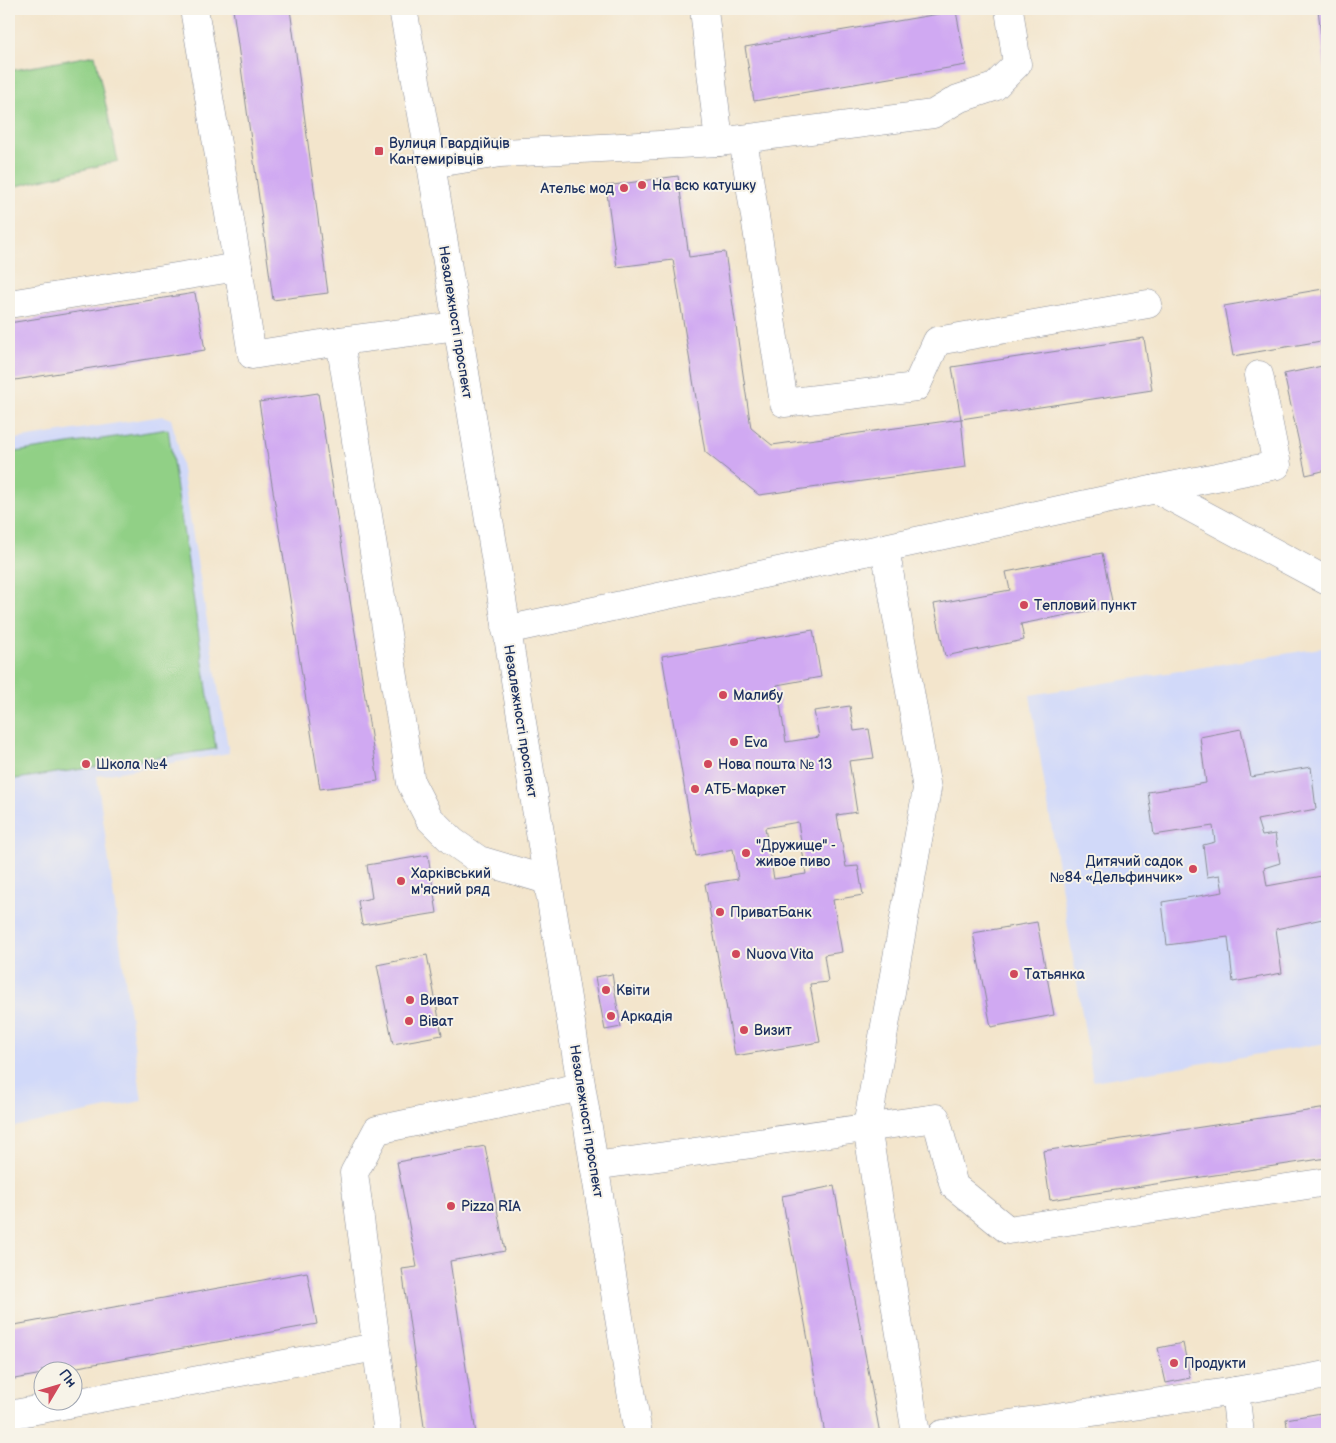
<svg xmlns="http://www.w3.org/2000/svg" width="1336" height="1443" font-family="'Balsamiq Sans',sans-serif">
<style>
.built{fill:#d1d9f9}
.green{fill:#91d086;stroke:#568072}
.building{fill:#d0a9f2;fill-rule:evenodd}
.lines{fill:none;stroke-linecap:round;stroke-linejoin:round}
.minor-casing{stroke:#878a95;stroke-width:29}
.minor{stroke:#fff;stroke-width:28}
.poi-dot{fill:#d1495b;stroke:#f7f3e8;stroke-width:2}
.labels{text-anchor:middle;stroke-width:4;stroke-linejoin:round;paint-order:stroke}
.poi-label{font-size:14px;fill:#1b2f5e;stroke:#f7f3e8;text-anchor:start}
.street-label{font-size:14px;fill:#1b2f5e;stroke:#f7f3e8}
</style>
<rect width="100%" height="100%" fill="#f7f3e8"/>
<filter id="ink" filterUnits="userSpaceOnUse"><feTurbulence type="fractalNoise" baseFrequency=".02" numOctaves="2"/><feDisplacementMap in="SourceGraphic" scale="10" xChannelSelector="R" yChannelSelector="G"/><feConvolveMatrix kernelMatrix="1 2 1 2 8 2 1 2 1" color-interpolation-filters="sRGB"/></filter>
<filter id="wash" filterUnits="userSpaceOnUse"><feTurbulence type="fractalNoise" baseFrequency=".0096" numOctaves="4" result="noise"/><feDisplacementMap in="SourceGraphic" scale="20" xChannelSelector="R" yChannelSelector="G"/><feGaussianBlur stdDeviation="1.12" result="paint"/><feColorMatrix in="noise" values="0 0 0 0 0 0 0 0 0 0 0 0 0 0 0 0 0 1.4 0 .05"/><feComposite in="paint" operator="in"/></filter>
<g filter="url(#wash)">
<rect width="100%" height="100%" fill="#f3e5cc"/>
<g class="built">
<path d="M 163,416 L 171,419 L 178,445 L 229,753 L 97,776 L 142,1101 L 9,1128 L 9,440 Z"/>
<path d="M 1327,647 L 1327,1043 L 1093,1081 L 1030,695 Z"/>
</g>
<g class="green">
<path d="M 95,55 L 118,161 L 9,188 L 9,71 Z"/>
<path d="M 168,429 L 216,749 L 9,780 L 9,453 Z"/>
</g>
<g id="blocks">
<g class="building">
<path d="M 233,9 L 290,9 L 328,293 L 273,300 Z"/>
<path d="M 1318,9 L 1327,9 L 1327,78 L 1326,78 Z"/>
<path d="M 956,11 L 966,65 L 754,101 L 745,47 Z"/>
<path d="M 678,176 L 689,257 L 725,252 L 751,428 L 772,445 L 961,419 L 952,367 L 1144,338 L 1152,390 L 961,419 L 966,467 L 759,495 L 705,452 L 673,260 L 617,267 L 606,186 Z"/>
<path d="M 1323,289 L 1327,314 L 1327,340 L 1233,356 L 1224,306 Z"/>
<path d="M 195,293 L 205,350 L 9,381 L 9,323 Z"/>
<path d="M 1327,365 L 1327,470 L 1306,475 L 1284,374 Z"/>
<path d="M 318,393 L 378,781 L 320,789 L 259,402 Z"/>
<path d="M 1102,553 L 1113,606 L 1021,624 L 1024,640 L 945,656 L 934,604 L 1010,590 L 1006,572 Z"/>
<path d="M 813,630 L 821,677 L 777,685 L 786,742 L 819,737 L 814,711 L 850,706 L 854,731 L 869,729 L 874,758 L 849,761 L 857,812 L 837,815 L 846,867 L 858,866 L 863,895 L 833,900 L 842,952 L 824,955 L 828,982 L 810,984 L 820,1042 L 735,1056 L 705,884 L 738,879 L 733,849 L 696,856 L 662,656 ZM 798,822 L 806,874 L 774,879 L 765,828 Z"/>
<path d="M 1241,729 L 1251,777 L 1311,767 L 1316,809 L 1257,820 L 1262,836 L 1275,834 L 1280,863 L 1264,868 L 1267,886 L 1327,875 L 1327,918 L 1276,929 L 1282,973 L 1233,982 L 1228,937 L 1167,945 L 1162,902 L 1223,892 L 1220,875 L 1207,877 L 1203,845 L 1215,842 L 1213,826 L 1154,835 L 1148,792 L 1206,783 L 1200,737 Z"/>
<path d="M 428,855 L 437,913 L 362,925 L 358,901 L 372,898 L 367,865 Z"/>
<path d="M 1037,922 L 1054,1015 L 991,1027 L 973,933 Z"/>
<path d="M 427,955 L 442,1035 L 393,1044 L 377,965 Z"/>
<path d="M 612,974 L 621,1027 L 605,1030 L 595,977 Z"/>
<path d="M 1327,1108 L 1327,1158 L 1050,1200 L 1043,1151 Z"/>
<path d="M 485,1146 L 505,1251 L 450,1261 L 476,1434 L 425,1434 L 402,1269 L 417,1267 L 397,1162 Z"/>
<path d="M 834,1186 L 880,1434 L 825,1434 L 782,1196 Z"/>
<path d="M 307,1272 L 317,1324 L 61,1370 L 42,1370 L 42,1374 L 9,1380 L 9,1326 Z"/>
<path d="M 1183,1343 L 1190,1378 L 1166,1383 L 1158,1348 Z"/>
<path d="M 1327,1412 L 1327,1434 L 1288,1434 L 1286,1419 Z"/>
</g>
</g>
</g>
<g filter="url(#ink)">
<use href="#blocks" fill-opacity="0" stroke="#878a95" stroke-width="1"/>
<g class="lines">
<g class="minor-casing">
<g id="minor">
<path d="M 194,9 L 238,267 L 252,355 L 340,341 L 457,326"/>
<path d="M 403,9 L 431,164 L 638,1434"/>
<path d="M 704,9 L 719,142"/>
<path d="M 743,139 L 784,403 L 916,387 L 937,341 L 1148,304"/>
<path d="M 431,164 L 500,153 L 719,142 L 933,114 L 958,99 L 994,87 L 1017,64 L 1009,9"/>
<path d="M 9,304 L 238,267"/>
<path d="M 340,341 L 411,783 L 429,818 L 452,841 L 479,860 L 547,880"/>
<path d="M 1156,489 L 1277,465 L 1259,375"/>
<path d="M 885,548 L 927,789 L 867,1127 L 916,1434"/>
<path d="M 506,630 L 1156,489 L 1327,581"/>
<path d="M 594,1166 L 936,1118 L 954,1186 L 1008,1230 L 1327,1182"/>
<path d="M 1235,1391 L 1327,1375"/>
<path d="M 9,1415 L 376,1347"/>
<path d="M 388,1434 L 354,1173 L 377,1130 L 581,1087"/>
<path d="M 942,1434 L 1235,1391 L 1240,1434"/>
</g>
</g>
<use href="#minor" class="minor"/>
</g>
</g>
<g class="poi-dot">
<rect x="374" y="146" width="10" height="10" rx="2.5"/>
<circle cx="642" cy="185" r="5"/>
<circle cx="624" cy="188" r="5"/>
<circle cx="1024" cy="605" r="5"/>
<circle cx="723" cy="695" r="5"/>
<circle cx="734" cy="742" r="5"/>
<circle cx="86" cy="764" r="5"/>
<circle cx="708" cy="764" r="5"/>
<circle cx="695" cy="789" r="5"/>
<circle cx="746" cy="853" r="5"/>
<circle cx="1193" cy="869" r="5"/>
<circle cx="401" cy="881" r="5"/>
<circle cx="720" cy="912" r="5"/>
<circle cx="736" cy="954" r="5"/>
<circle cx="1014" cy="974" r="5"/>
<circle cx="606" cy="990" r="5"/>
<circle cx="410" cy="1000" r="5"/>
<circle cx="611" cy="1016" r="5"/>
<circle cx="409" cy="1021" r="5"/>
<circle cx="744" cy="1030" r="5"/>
<circle cx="451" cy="1206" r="5"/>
<circle cx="1174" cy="1363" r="5"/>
</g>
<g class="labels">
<g class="poi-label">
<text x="389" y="148">Вулиця Гвардійців<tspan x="389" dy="16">Кантемирівців</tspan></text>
<text x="652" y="190">На всю катушку</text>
<text x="614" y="193" text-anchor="end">Ательє мод</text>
<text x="1034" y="610">Тепловий пункт</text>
<text x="733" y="700">Малибу</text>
<text x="744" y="747">Eva</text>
<text x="96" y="769">Школа №4</text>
<text x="718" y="769">Нова пошта № 13</text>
<text x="705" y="794">АТБ-Маркет</text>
<text x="756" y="850">"Дружище" -<tspan x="756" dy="16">живое пиво</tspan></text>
<text x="1183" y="866" text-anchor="end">Дитячий садок<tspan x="1183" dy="16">№84 «Дельфинчик»</tspan></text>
<text x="411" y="878">Харківський<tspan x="411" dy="16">м'ясний ряд</tspan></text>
<text x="730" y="917">ПриватБанк</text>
<text x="746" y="959">Nuova Vita</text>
<text x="1024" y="979">Татьянка</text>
<text x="616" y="995">Квіти</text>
<text x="420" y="1005">Виват</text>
<text x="621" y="1021">Аркадія</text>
<text x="419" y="1026">Віват</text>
<text x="754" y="1035">Визит</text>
<text x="461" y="1211">Pizza RIA</text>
<text x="1184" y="1368">Продукти</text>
</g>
<g class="street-label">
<text transform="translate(456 322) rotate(81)" y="5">Незалежності проспект</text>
<text transform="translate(521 721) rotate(81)" y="5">Незалежності проспект</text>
<text transform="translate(587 1121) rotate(81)" y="5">Незалежності проспект</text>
</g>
</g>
<rect width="1336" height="1443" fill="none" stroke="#f7f3e8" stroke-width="30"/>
<g transform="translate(58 1386) rotate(52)"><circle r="24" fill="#f7f3e8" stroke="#9fa5b1"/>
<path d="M0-4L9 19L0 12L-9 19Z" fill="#d1495b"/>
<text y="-8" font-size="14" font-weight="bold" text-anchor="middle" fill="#1b2f5e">Пн</text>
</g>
</svg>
